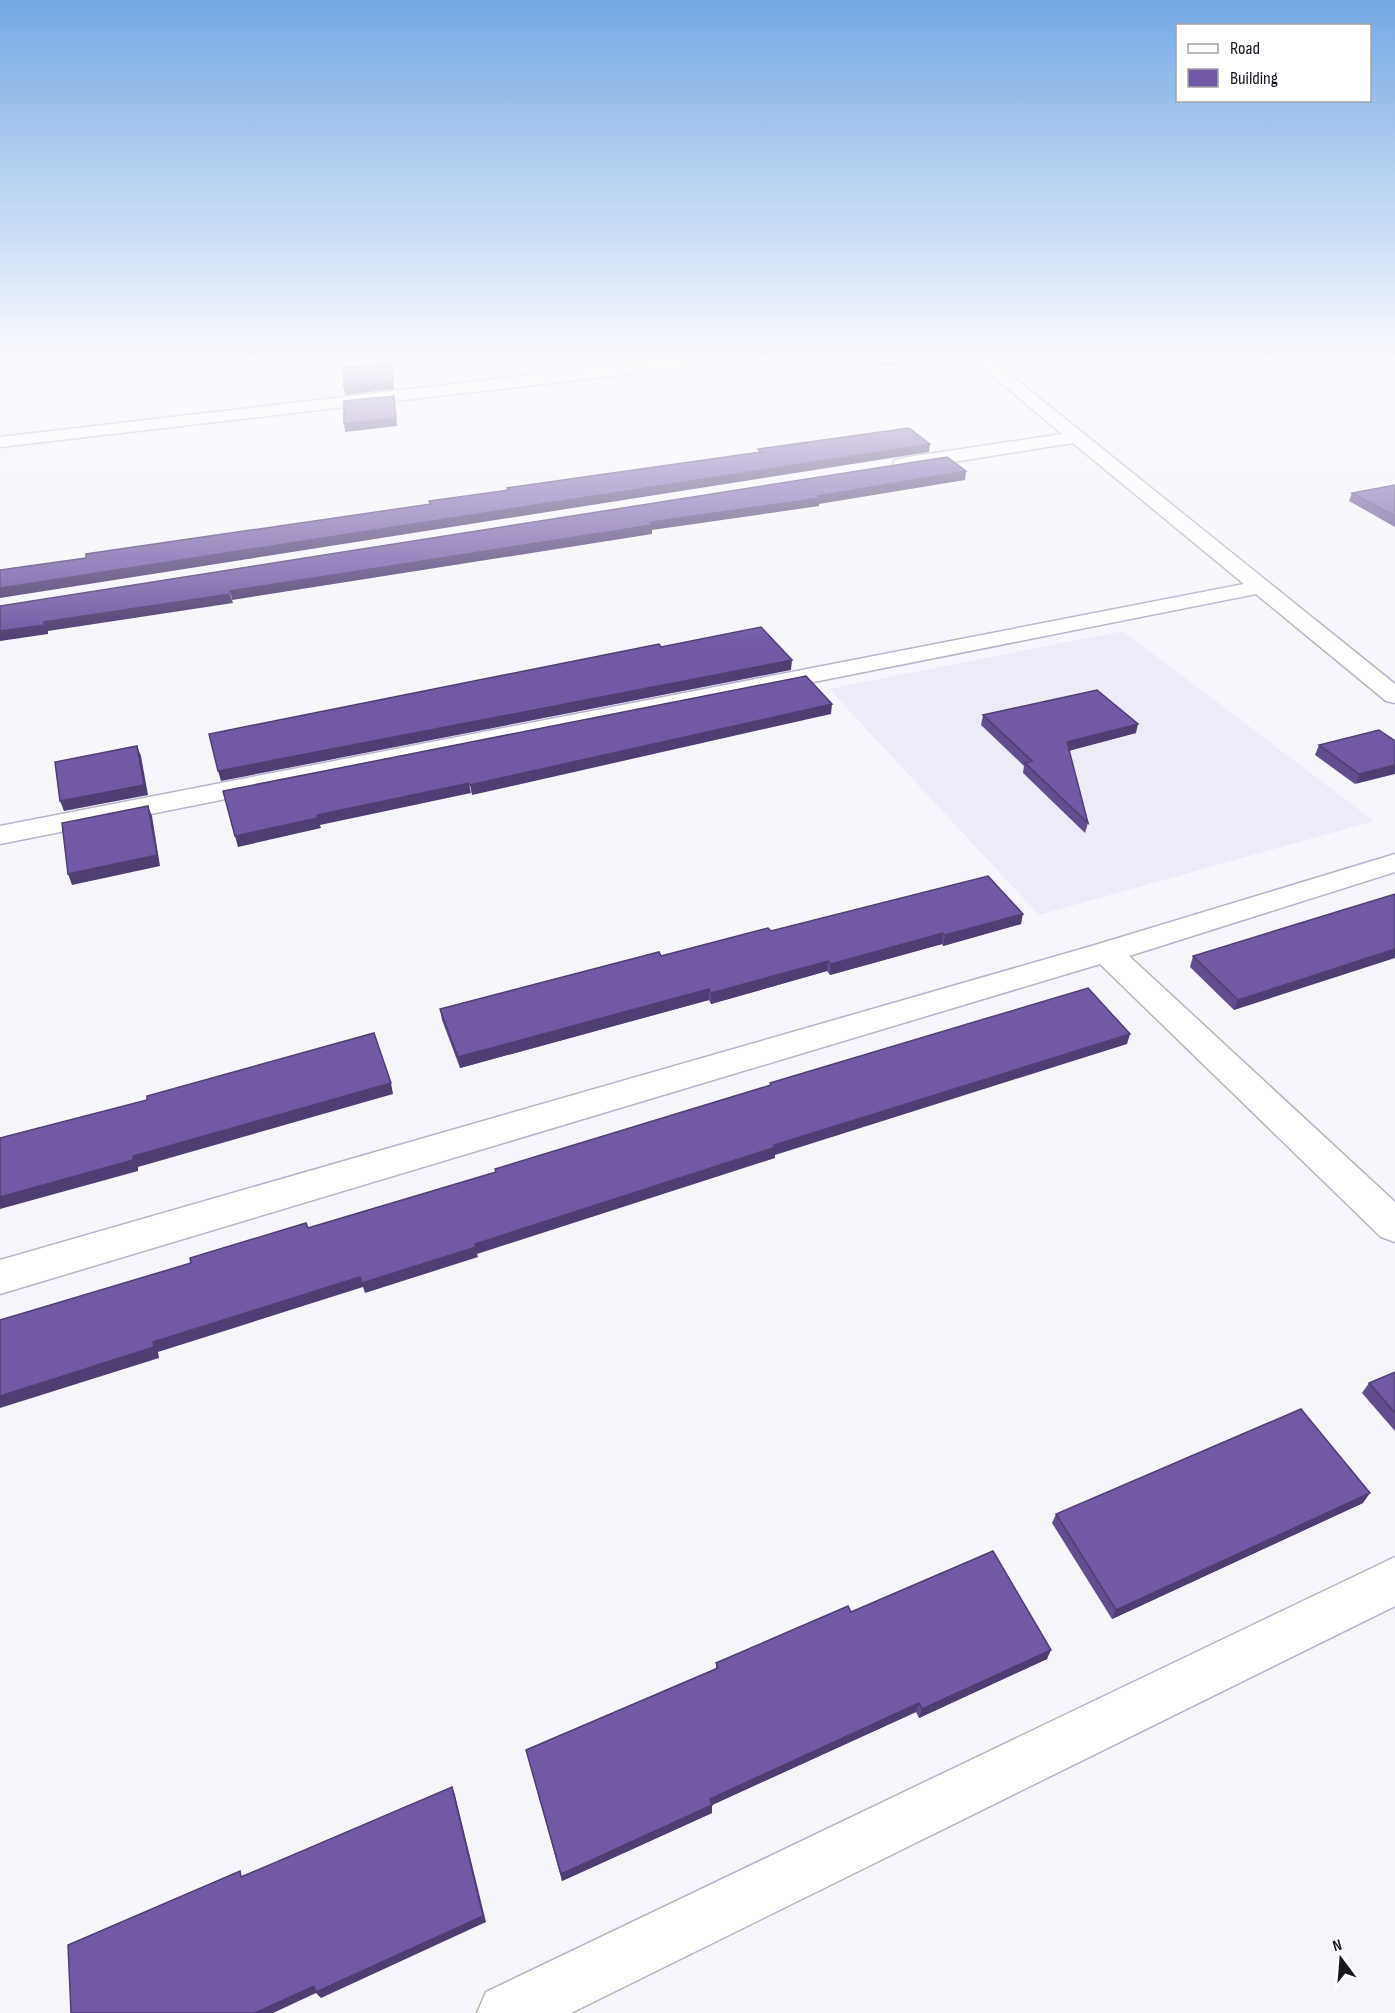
<svg xmlns="http://www.w3.org/2000/svg" width="1395" height="2013" font-family="'Sofia Sans Condensed',sans-serif">
<style>
.built{fill:#eeebf9}
.lines{fill:none;stroke-linecap:round;stroke-linejoin:round}
.minor-casing{stroke:#b8b2cd;stroke-width:3}
.minor{fill:#fff;fill-rule:evenodd}
.wall{fill:#614d8f}
.shaded-wall{fill:#4f3e74}
.building{fill:#7159a6;stroke:#4f3e74;stroke-width:1.5}
</style>
<rect width="100%" height="100%" fill="#f6f5fb"/>
<path class="built" d="M 1123,631 L 1374,821 L 1039,915 L 829,689 Z"/>
<g class="lines">
<g class="minor-casing">
<g id="minor">
<path d="M 661,360 L 713,360 L 705,365 L 0,447 L 0,437 Z"/>
<path d="M 974,360 L 992,360 L 1395,684 L 1395,703 L 1386,701 L 1256,594 L 0,844 L 0,826 L 1244,584 L 1073,443 L 902,470 L 895,468 L 893,464 L 895,460 L 902,458 L 1062,434 Z"/>
<path d="M 1395,854 L 1395,872 L 1129,956 L 1395,1202 L 1395,1242 L 1381,1237 L 1100,964 L 0,1294 L 0,1260 L 1095,945 Z"/>
<path d="M 1395,1557 L 1395,1606 L 571,2013 L 477,2013 L 486,1992 Z"/>
</g>
</g>
<use href="#minor" class="minor"/>
</g>
<g class="wall">
<path d="M 877,360 L 926,360 L 882,366 Z"/>
<path d="M 1395,485 L 1395,527 L 1349,501 L 1352,493 Z"/>
<path d="M 983,715 L 1136,733 L 1069,750 L 1088,823 L 1085,833 L 1023,773 L 1024,766 L 981,725 Z"/>
<path d="M 1379,730 L 1355,784 L 1315,755 L 1319,745 Z"/>
<path d="M 1395,894 L 1234,1010 L 1190,967 L 1193,956 Z"/>
<path d="M 1021,924 L 943,946 L 942,944 L 830,975 L 827,971 L 711,1004 L 709,1000 L 460,1068 L 442,1020 L 440,1009 L 661,956 L 771,931 Z"/>
<path d="M 1395,1372 L 1395,1431 L 1362,1393 L 1369,1383 Z"/>
<path d="M 1363,1503 L 1112,1619 L 1052,1523 L 1056,1514 Z"/>
<path d="M 851,1612 L 1047,1659 L 919,1718 L 916,1712 L 712,1805 L 712,1813 L 562,1881 L 526,1750 L 716,1669 L 716,1663 Z"/>
</g>
<g class="shaded-wall">
<path d="M 882,360 L 926,360 L 882,366 Z"/>
<path d="M 391,364 L 394,389 L 345,395 L 344,387 Z"/>
<path d="M 394,396 L 397,426 L 345,432 L 344,424 Z"/>
<path d="M 930,444 L 929,452 L 0,598 L 0,588 Z"/>
<path d="M 966,471 L 965,480 L 819,504 L 819,506 L 652,530 L 652,534 L 232,600 L 230,591 Z"/>
<path d="M 230,594 L 233,603 L 48,631 L 48,634 L 0,641 L 0,631 L 44,622 Z"/>
<path d="M 792,660 L 791,670 L 221,781 L 218,771 Z"/>
<path d="M 832,704 L 831,714 L 472,795 L 470,785 Z"/>
<path d="M 1138,724 L 1136,733 L 1065,752 L 1067,742 Z"/>
<path d="M 137,746 L 141,756 L 148,795 L 64,811 L 60,801 Z"/>
<path d="M 1395,765 L 1395,774 L 1355,784 L 1359,774 Z"/>
<path d="M 469,783 L 471,793 L 320,825 L 321,828 L 238,847 L 235,836 L 317,815 Z"/>
<path d="M 148,806 L 152,816 L 160,866 L 72,885 L 68,874 Z"/>
<path d="M 1023,914 L 1021,924 L 943,946 L 945,935 Z"/>
<path d="M 943,933 L 942,944 L 830,975 L 831,964 Z"/>
<path d="M 1395,949 L 1395,958 L 1234,1010 L 1238,1000 Z"/>
<path d="M 828,961 L 827,971 L 711,1004 L 711,993 Z"/>
<path d="M 709,989 L 709,1000 L 460,1068 L 458,1057 Z"/>
<path d="M 1130,1034 L 1127,1044 L 775,1155 L 775,1158 L 477,1254 L 478,1257 L 365,1293 L 363,1287 L 158,1352 L 159,1358 L 0,1408 L 0,1396 L 153,1342 L 360,1277 L 475,1244 L 774,1145 Z"/>
<path d="M 391,1083 L 393,1094 L 138,1167 L 138,1171 L 0,1209 L 0,1197 L 133,1156 Z"/>
<path d="M 1370,1493 L 1363,1503 L 1112,1619 L 1116,1610 Z"/>
<path d="M 1051,1650 L 1047,1659 L 919,1718 L 922,1709 Z"/>
<path d="M 919,1703 L 916,1712 L 712,1805 L 712,1813 L 562,1881 L 561,1874 L 710,1799 Z"/>
<path d="M 452,1787 L 455,1795 L 486,1922 L 321,1998 L 316,1993 L 273,2013 L 255,2013 L 314,1986 Z"/>
</g>
<g class="building">
<path d="M 391,364 L 393,381 L 344,387 L 344,367 Z"/>
<path d="M 394,396 L 396,418 L 344,424 L 344,401 Z"/>
<path d="M 909,428 L 930,444 L 0,588 L 0,570 L 86,558 L 86,554 L 431,504 L 429,501 L 509,490 L 507,488 L 761,452 L 758,449 Z"/>
<path d="M 947,457 L 966,471 L 818,496 L 820,498 L 650,522 L 652,525 L 230,591 L 230,594 L 44,622 L 44,625 L 0,631 L 0,606 Z"/>
<path d="M 1395,485 L 1395,516 L 1352,493 Z"/>
<path d="M 761,627 L 792,660 L 218,771 L 209,734 L 659,644 L 661,647 Z"/>
<path d="M 806,676 L 832,704 L 470,785 L 469,783 L 317,815 L 318,818 L 235,836 L 223,791 Z"/>
<path d="M 1097,690 L 1138,724 L 1067,742 L 1088,823 L 1025,763 L 1032,761 L 983,715 Z"/>
<path d="M 1379,730 L 1395,741 L 1395,765 L 1359,774 L 1319,745 Z"/>
<path d="M 137,746 L 144,785 L 60,801 L 55,762 Z"/>
<path d="M 148,806 L 157,855 L 68,874 L 62,823 Z"/>
<path d="M 988,876 L 1023,914 L 945,935 L 943,933 L 831,964 L 828,961 L 711,993 L 709,989 L 458,1057 L 440,1009 L 659,952 L 661,956 L 768,928 L 771,931 Z"/>
<path d="M 1395,894 L 1395,949 L 1238,1000 L 1193,956 Z"/>
<path d="M 1088,988 L 1130,1034 L 774,1145 L 776,1147 L 475,1244 L 476,1247 L 362,1283 L 360,1277 L 153,1342 L 154,1347 L 0,1396 L 0,1320 L 191,1263 L 190,1258 L 306,1223 L 308,1228 L 496,1172 L 495,1169 L 771,1085 L 770,1083 Z"/>
<path d="M 374,1033 L 391,1083 L 133,1156 L 133,1160 L 0,1197 L 0,1138 L 147,1100 L 147,1096 Z"/>
<path d="M 1395,1372 L 1395,1413 L 1369,1383 Z"/>
<path d="M 1301,1409 L 1370,1493 L 1116,1610 L 1056,1514 Z"/>
<path d="M 993,1551 L 1051,1650 L 922,1709 L 919,1703 L 710,1799 L 712,1805 L 561,1874 L 526,1750 L 718,1668 L 716,1663 L 848,1606 L 851,1612 Z"/>
<path d="M 452,1787 L 483,1916 L 316,1992 L 314,1986 L 255,2013 L 71,2013 L 68,1945 L 240,1871 L 241,1877 Z"/>
</g>
<linearGradient id="sky" x2="0" y2="1"><stop stop-color="#73a9e5"/><stop offset="0.56" stop-color="#fbfafd"/><stop offset="1" stop-color="#fbfafd" stop-opacity="0"/></linearGradient>
<rect width="1395" height="642" fill="url(#sky)"/>
<rect x="1176" y="24" width="195" height="78" fill="#ffffff" stroke="#a3a2a5" stroke-width="1.5"/>
<rect x="1188" y="44" width="30" height="9" fill="#ffffff" stroke="#a3a2a5" stroke-width="1.5"/>
<text x="1230" y="54" font-size="18" fill="#18161f">Road</text>
<rect x="1188" y="69" width="30" height="18" fill="#7159a6" stroke="#a3a2a5" stroke-width="1.5"/>
<text x="1230" y="84" font-size="18" fill="#18161f">Building</text>
<g transform="translate(1341 1959) rotate(344)" stroke="#ffffff" stroke-width="4.5" paint-order="stroke">
<path d="M0-4.5L10 22L0 15L-10 22Z" fill="#18161f"/>
<text y="-9" font-size="16" font-weight="bold" text-anchor="middle" fill="#18161f">N</text>
</g>
</svg>
